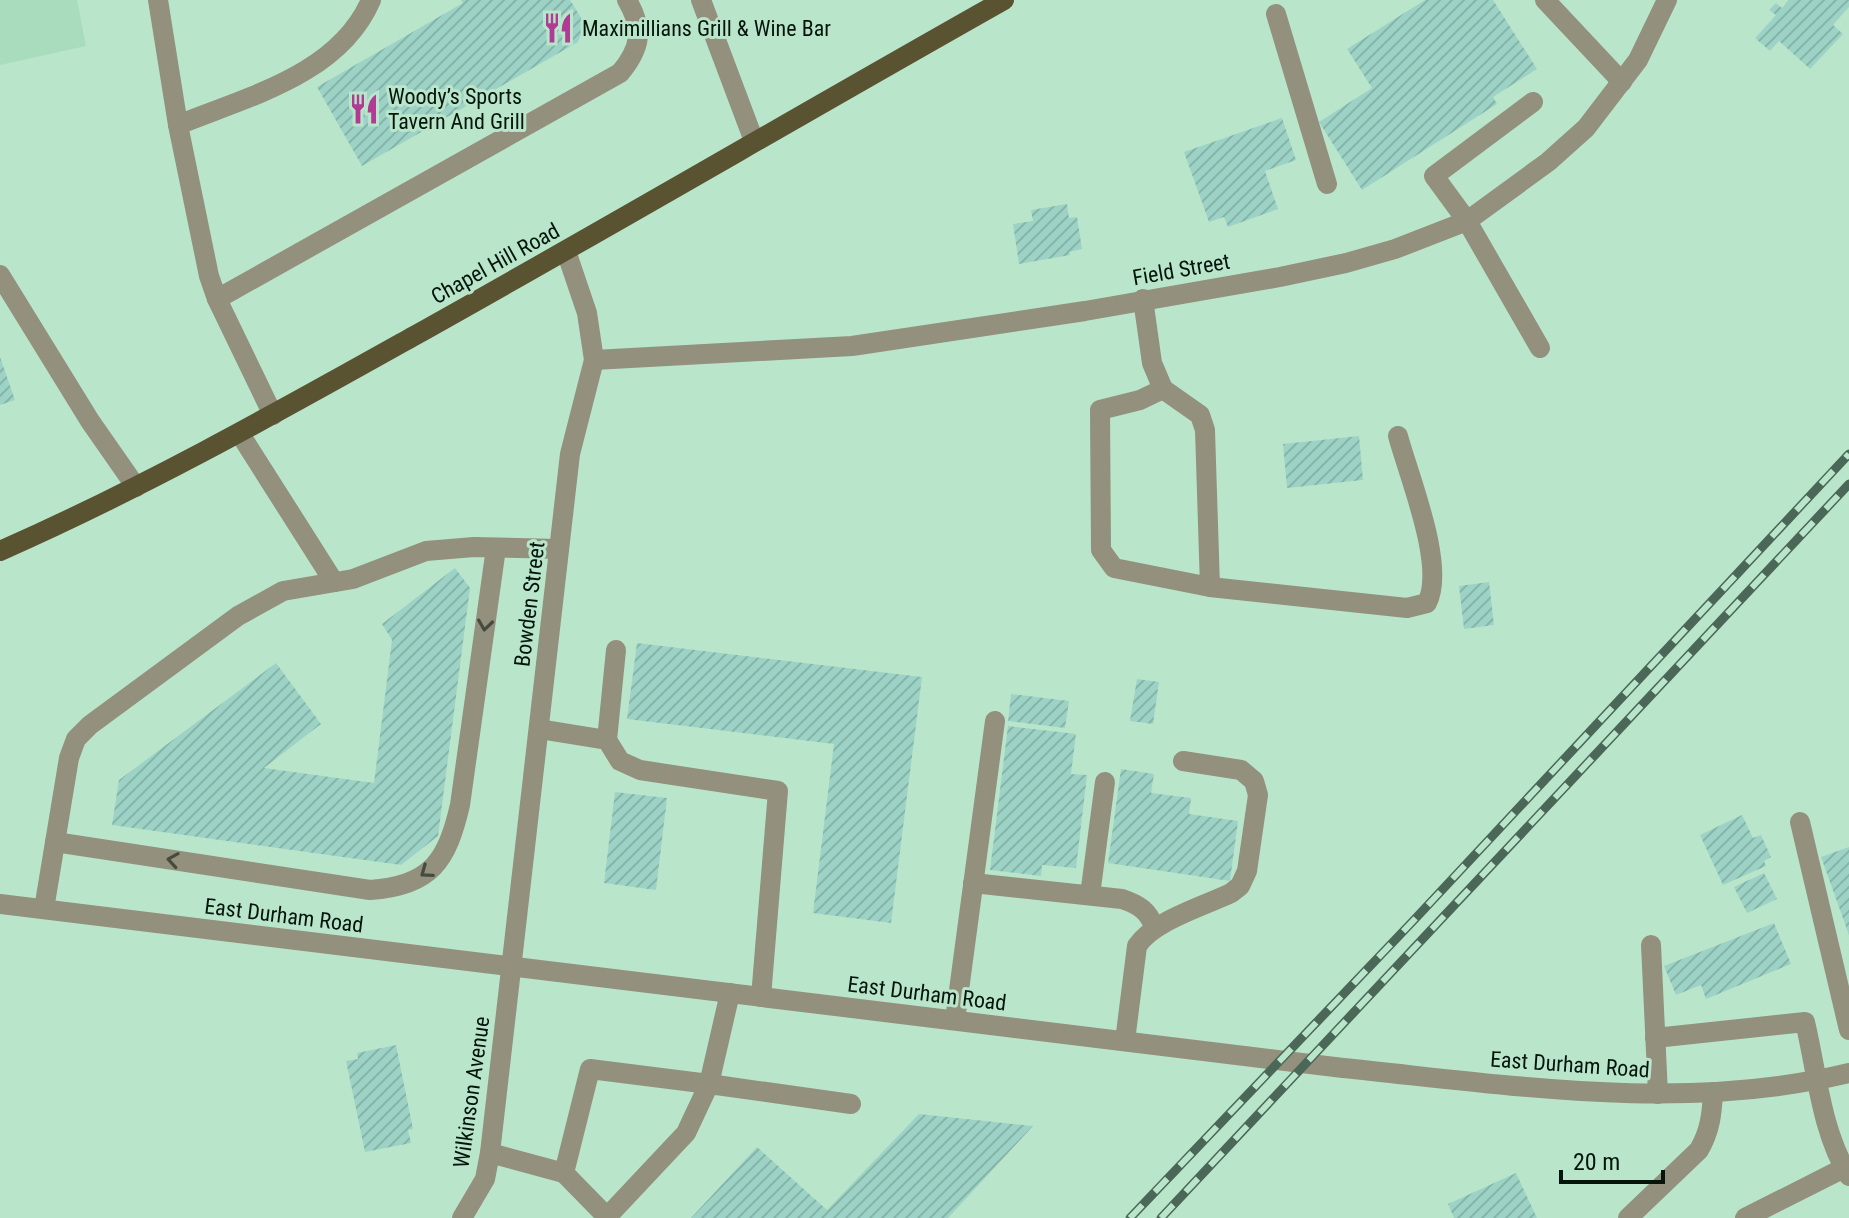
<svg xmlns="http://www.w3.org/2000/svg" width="1849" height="1218" font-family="'Roboto Condensed',sans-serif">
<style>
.built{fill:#a8dcbd}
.building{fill:url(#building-hatch)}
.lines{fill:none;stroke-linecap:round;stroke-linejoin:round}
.minor{stroke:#93907d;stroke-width:20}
.major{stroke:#595332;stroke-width:20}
.rail-casing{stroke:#4b6757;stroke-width:9}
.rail{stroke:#b9e6cb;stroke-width:6;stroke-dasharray:18;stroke-linecap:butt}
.oneway{stroke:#454c3f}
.labels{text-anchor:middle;stroke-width:6;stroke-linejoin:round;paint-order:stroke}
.poi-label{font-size:22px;fill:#05150c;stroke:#b9e6cb;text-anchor:start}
.street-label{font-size:22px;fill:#05150c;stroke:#b9e6cb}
</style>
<defs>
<pattern id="building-hatch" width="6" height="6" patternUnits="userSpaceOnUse" patternTransform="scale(2)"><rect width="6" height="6" fill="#9dd3c6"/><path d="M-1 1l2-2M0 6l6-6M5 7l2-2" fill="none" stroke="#86b4a9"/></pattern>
</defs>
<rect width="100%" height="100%" fill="#b9e6cb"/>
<path class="built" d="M 0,0 L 77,0 L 86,46 L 0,65 Z"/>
<g class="building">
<path d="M 461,0 L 570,0 L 585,24 L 578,42 L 362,166 L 317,87 L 463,3 Z"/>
<path d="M 1425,0 L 1493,0 L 1537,69 L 1493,97 L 1497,104 L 1362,190 L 1319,122 L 1372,88 L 1347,49 Z"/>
<path d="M 1789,0 L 1849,0 L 1849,7 L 1833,25 L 1843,34 L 1810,69 L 1779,41 L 1770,51 L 1755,38 L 1776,15 L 1769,10 L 1776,3 L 1782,8 Z"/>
<path d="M 1282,118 L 1296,160 L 1265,171 L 1278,209 L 1228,227 L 1224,217 L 1209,222 L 1184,152 Z"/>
<path d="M 1067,204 L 1069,218 L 1077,217 L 1082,249 L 1069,252 L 1070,255 L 1019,264 L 1013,224 L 1033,221 L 1031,210 Z"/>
<path d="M 0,357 L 15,400 L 0,405 Z"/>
<path d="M 1359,436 L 1363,480 L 1287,488 L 1283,444 Z"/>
<path d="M 455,568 L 470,588 L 438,836 L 401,865 L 112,825 L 119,780 L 276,663 L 321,724 L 264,768 L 374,783 L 392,640 L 382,624 Z"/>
<path d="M 1489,582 L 1494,625 L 1464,629 L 1459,586 Z"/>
<path d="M 637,643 L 922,677 L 891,923 L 813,913 L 834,744 L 627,719 Z"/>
<path d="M 1137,679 L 1159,682 L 1153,724 L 1130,721 Z"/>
<path d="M 1011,694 L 1069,701 L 1065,728 L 1008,721 Z"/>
<path d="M 1008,726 L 1076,734 L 1071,774 L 1087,775 L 1076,868 L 1042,865 L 1041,876 L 990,870 Z"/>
<path d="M 1121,769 L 1154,774 L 1151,793 L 1191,798 L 1189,814 L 1238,821 L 1230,881 L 1108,863 Z"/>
<path d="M 615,792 L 667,798 L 656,890 L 604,883 Z"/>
<path d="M 1742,815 L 1753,838 L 1761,835 L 1771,857 L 1764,861 L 1766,866 L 1723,885 L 1700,835 Z"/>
<path d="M 1849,847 L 1849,935 L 1821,857 Z"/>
<path d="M 1764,873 L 1777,899 L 1747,913 L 1734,887 Z"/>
<path d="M 1774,923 L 1791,964 L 1706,999 L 1701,985 L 1676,995 L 1664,966 Z"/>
<path d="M 396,1045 L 413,1129 L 408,1130 L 411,1143 L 365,1152 L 346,1061 L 358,1059 L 357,1053 Z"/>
<path d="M 919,1114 L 1033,1126 L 948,1218 L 691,1218 L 757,1147 L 827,1210 Z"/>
<path d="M 1516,1173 L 1537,1218 L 1454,1218 L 1448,1204 Z"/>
</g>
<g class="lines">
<g class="minor">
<path d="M 158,0 L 178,125"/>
<path d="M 701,0 L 754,141"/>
<path d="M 1545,0 L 1622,82"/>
<path d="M 1276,14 L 1327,184"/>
<path d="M 1533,102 L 1434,176 L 1467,221 L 1540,348"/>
<path d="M 0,275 L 90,421 L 136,487"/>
<path d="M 217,299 L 209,276 L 178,125 C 246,97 339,75 371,0"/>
<path d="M 1143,299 L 1152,363 L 1163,389 L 1140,400 L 1100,410 L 1101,550 L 1114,568 L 1210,587 L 1407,608 L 1427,603 C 1446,566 1409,477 1398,436"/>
<path d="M 594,360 L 852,346 L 1085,311 L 1280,277 L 1346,263 L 1395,249 L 1467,221 L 1548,162 L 1586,128 L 1638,60 L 1667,0"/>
<path d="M 1163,389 L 1200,415 L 1205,430 L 1210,587"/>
<path d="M 273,415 L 217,299 L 620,73 C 641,48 644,29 627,0"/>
<path d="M 240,434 L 334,582"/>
<path d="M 539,729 L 607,740 L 620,761 L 640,770 L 778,791 L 761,997"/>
<path d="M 607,740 L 616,650"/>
<path d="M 1800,822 L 1849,1030"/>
<path d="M 55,842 L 370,890 C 431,886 447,861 460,805 L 496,548"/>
<path d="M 973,883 L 1122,899 C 1140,905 1148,911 1155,928"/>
<path d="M 1090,895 L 1105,782"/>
<path d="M 0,904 L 1343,1068 C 1511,1085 1683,1113 1849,1073"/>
<path d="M 44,909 L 69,758 L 76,739 L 90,725 L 238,616 L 283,591 L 353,579 L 426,551 L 474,547 L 559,549"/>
<path d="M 1651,945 L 1658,1094"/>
<path d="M 955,1020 L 995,721"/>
<path d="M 1655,1038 L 1805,1022 C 1817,1072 1821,1131 1849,1176"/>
<path d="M 1125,1041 L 1137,946 C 1153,921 1204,906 1231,893 L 1240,886 L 1247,871 L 1258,795 L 1254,781 L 1241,770 L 1183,761"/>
<path d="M 490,1153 L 564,1173 L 590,1069 L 709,1084 L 730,993"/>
<path d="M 564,1173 L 607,1217"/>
<path d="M 462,1218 L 485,1179 L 490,1153 L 570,454 L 594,360 L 587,313 L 566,251"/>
<path d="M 606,1218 L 686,1133 L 709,1084 L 851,1104"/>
<path d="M 1628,1218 L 1699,1150 C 1710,1131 1712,1114 1713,1092"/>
<path d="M 1745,1218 L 1844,1168"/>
</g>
<path class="major" d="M 0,551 C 143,488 278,412 414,336 C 611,226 807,111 1004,0"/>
<g class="rail-casing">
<g id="rail">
<path d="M 1130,1218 L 1414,920 L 1849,454"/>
<path d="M 1161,1218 L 1849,484"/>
</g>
</g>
<use href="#rail" class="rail"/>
</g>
<defs><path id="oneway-chevron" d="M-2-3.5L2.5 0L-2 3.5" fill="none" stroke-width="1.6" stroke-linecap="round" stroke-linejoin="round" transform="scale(2)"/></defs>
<g class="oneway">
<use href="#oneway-chevron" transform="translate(485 625) rotate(98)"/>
<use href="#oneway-chevron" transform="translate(173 860) rotate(-171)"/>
<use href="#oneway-chevron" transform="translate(426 872) rotate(144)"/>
</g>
<defs>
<g id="restaurant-bare" transform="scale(2.4)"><path d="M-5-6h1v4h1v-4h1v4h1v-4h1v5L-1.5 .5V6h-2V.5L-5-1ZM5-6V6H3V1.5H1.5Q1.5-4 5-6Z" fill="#af3b93" stroke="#b9e6cb" stroke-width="2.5" paint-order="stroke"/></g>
</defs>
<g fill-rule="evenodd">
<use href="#restaurant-bare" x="558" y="28"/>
<use href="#restaurant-bare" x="364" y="109"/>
</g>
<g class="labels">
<g class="poi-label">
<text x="582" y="36">Maximillians Grill &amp; Wine Bar</text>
<text x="388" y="104">Woody’s Sports<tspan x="388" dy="25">Tavern And Grill</tspan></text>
</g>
<g class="street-label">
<text transform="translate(495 263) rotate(-29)" y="8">Chapel Hill Road</text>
<text transform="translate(1181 269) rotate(-10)" y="8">Field Street</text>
<text transform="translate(529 604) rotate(-83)" y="8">Bowden Street</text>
<text transform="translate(284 915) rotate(7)" y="8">East Durham Road</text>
<text transform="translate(927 993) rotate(7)" y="8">East Durham Road</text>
<text transform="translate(1570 1064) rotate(4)" y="8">East Durham Road</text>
<text transform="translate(471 1092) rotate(-82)" y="8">Wilkinson Avenue</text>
</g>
</g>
<path d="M1561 1170v12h102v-12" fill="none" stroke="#05150c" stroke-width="4"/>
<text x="1573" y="1170" font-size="24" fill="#05150c" stroke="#b9e6cb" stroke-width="6" paint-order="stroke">20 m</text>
</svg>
